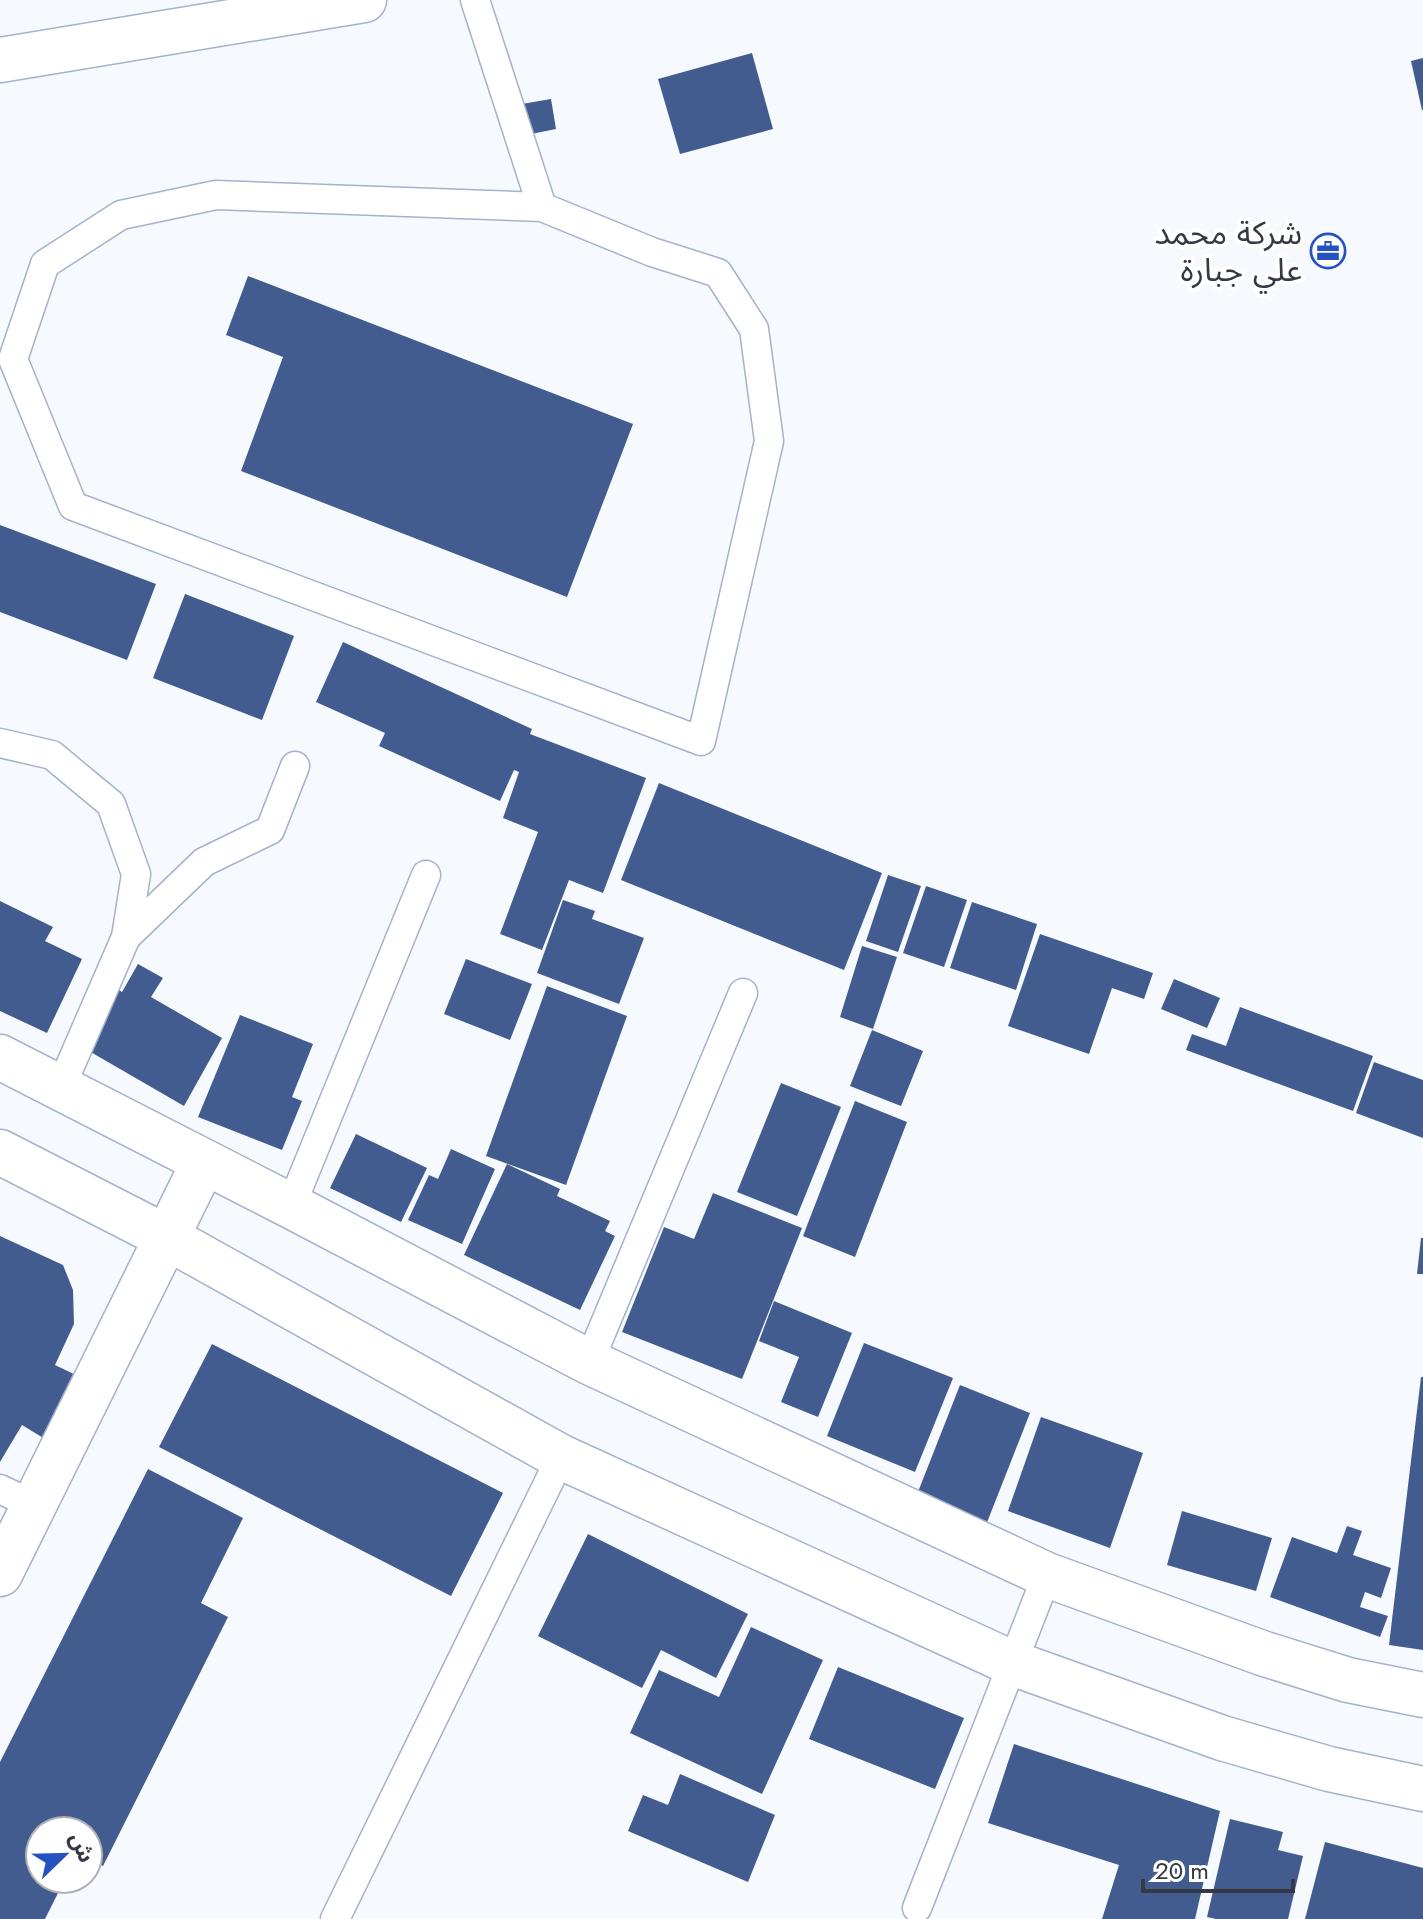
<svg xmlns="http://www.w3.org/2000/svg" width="1423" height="1919" font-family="Jost,'Noto Sans Arabic',sans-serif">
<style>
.building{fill:#435c8f}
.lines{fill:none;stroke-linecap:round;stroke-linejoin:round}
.lane-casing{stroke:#a5b2ca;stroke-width:31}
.street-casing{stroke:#a5b2ca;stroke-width:47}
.lane{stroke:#fff;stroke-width:28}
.street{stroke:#fff;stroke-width:44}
.labels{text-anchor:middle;stroke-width:8;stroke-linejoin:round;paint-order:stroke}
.poi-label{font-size:32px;fill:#343943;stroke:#fff;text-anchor:end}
</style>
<rect width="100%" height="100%" fill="#f6f9fe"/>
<g class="building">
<path d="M 752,53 L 773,129 L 680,154 L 658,79 Z"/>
<path d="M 1423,58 L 1423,110 L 1422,110 L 1411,61 Z"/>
<path d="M 551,99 L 556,129 L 521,136 L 516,105 Z"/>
<path d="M 248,276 L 633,424 L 567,597 L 241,471 L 283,357 L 226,335 Z"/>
<path d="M 0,525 L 156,584 L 127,660 L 0,612 Z"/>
<path d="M 185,594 L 294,636 L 262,720 L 153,678 Z"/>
<path d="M 343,642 L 532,729 L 530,734 L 646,778 L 603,893 L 569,880 L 542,950 L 500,934 L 538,832 L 503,818 L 519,772 L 514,770 L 500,801 L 379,746 L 385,733 L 316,702 Z"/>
<path d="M 659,783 L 882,873 L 844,970 L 621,880 Z"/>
<path d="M 888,875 L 921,886 L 898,952 L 866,941 Z"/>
<path d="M 926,886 L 967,900 L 944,967 L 903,953 Z"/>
<path d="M 563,900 L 595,911 L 592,919 L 644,938 L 619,1004 L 537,973 Z"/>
<path d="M 0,901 L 53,927 L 45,941 L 82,959 L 47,1033 L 0,1011 Z"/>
<path d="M 972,902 L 1037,924 L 1016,990 L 950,968 Z"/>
<path d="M 1040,934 L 1153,973 L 1144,999 L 1112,988 L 1089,1054 L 1008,1026 Z"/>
<path d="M 862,946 L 897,957 L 873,1029 L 840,1017 Z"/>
<path d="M 466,959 L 532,984 L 510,1040 L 444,1014 Z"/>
<path d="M 138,964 L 163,978 L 151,997 L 222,1038 L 184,1106 L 82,1047 L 116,988 L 122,992 Z"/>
<path d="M 1174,979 L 1220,998 L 1207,1028 L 1161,1009 Z"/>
<path d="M 547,986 L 627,1016 L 566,1185 L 486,1156 Z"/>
<path d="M 1240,1007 L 1373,1056 L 1353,1111 L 1186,1050 L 1192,1034 L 1226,1046 Z"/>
<path d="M 240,1015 L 313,1044 L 292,1097 L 302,1101 L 282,1150 L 198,1117 Z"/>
<path d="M 872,1030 L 923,1051 L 901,1106 L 850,1086 Z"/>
<path d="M 1374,1062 L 1423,1080 L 1423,1138 L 1356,1113 Z"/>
<path d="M 781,1083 L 841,1107 L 797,1216 L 737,1192 Z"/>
<path d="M 855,1101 L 907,1122 L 855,1257 L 803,1236 Z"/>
<path d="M 356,1134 L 427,1168 L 401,1222 L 330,1188 Z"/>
<path d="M 451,1149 L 495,1169 L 462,1244 L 408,1220 L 429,1175 L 438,1179 Z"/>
<path d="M 507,1164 L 560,1189 L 557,1196 L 610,1221 L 605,1231 L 615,1236 L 580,1310 L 464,1255 Z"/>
<path d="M 713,1193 L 802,1228 L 742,1379 L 622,1332 L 664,1227 L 694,1239 Z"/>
<path d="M 0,1236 L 63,1265 L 73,1290 L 74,1324 L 55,1365 L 78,1376 L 45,1439 L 22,1425 L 0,1462 Z"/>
<path d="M 1421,1238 L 1423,1238 L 1423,1274 L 1417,1274 Z"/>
<path d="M 774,1301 L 852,1333 L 818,1417 L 781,1402 L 799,1357 L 759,1341 Z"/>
<path d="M 864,1343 L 953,1378 L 915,1472 L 827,1436 Z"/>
<path d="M 212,1344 L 503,1493 L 451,1596 L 159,1447 Z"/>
<path d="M 1421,1377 L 1423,1377 L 1423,1650 L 1389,1645 Z"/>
<path d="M 960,1385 L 1030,1413 L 986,1525 L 916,1497 Z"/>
<path d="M 1041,1417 L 1143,1453 L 1110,1548 L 1008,1511 Z"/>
<path d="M 148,1469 L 243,1518 L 201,1603 L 228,1617 L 103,1866 L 88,1858 L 88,1831 L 40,1831 L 40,1879 L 65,1879 L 45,1919 L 0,1919 L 0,1762 Z"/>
<path d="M 1182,1511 L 1272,1538 L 1256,1591 L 1167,1565 Z"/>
<path d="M 1347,1526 L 1362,1531 L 1353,1555 L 1391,1568 L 1381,1598 L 1365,1592 L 1360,1607 L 1388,1616 L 1380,1637 L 1270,1597 L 1292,1537 L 1337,1553 Z"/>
<path d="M 588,1534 L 748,1614 L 716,1678 L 661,1650 L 642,1688 L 538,1636 Z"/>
<path d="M 751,1627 L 823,1660 L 762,1794 L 630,1733 L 659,1670 L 719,1697 Z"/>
<path d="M 838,1667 L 964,1718 L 935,1789 L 809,1739 Z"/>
<path d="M 1014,1744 L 1220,1811 L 1195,1919 L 1102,1919 L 1119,1865 L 988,1823 Z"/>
<path d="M 680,1774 L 775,1815 L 748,1882 L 628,1831 L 643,1795 L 668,1805 Z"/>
<path d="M 1230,1819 L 1283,1832 L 1278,1850 L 1303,1856 L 1288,1919 L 1216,1919 L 1207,1917 Z"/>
<path d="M 1325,1842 L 1423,1868 L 1423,1919 L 1305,1919 Z"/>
</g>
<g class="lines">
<g class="lane-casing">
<g id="lane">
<path d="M 475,0 L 542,207 L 652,252 L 718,273 L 754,329 L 769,441 L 701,741 L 73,506 L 13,359 L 45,264 L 121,215 L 216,195 L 542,207"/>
<path d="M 0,743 L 52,755 L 111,804 L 136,874 L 126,937 L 60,1089"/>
<path d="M 126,937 L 204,862 L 270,830 L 295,766"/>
<path d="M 291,1206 L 426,875"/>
<path d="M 589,1362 L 743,993"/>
<path d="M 0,1489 L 33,1505"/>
<path d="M 917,1908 L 1047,1575"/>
<path d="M 335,1919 L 561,1457"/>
</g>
</g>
<g class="street-casing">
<g id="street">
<path d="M 0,60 L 364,0"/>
<path d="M 0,1057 L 291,1206 L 589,1362 L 1047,1575 L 1262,1653 L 1348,1680 L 1423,1695"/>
<path d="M 0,1152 L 166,1237 L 561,1457 L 1012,1663 L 1222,1738 L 1329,1769 L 1423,1789"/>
<path d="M 0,1574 L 204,1162"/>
</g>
</g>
<use href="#lane" class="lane"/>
<use href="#street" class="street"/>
</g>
<defs>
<g id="office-ring" transform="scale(1.8)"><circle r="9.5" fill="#fff" stroke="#2452c0" stroke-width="1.5"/><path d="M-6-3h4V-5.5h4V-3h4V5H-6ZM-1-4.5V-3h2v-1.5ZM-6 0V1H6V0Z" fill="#2452c0"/></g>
</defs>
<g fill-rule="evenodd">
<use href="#office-ring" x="1328" y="251"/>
</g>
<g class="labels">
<g class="poi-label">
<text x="1302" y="244">شركة محمد<tspan x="1302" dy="37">علي جبارة</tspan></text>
</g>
</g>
<g transform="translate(64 1855) rotate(67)"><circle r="38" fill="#ffffff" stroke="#aeb0b4" stroke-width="2"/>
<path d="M0-6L14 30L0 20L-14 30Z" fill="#2452c0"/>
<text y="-12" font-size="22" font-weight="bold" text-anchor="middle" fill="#343943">ش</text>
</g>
<path d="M1143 1879v12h150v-12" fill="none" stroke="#343943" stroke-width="4"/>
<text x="1155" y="1879" font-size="24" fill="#343943" stroke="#ffffff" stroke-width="6" paint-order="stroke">20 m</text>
</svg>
